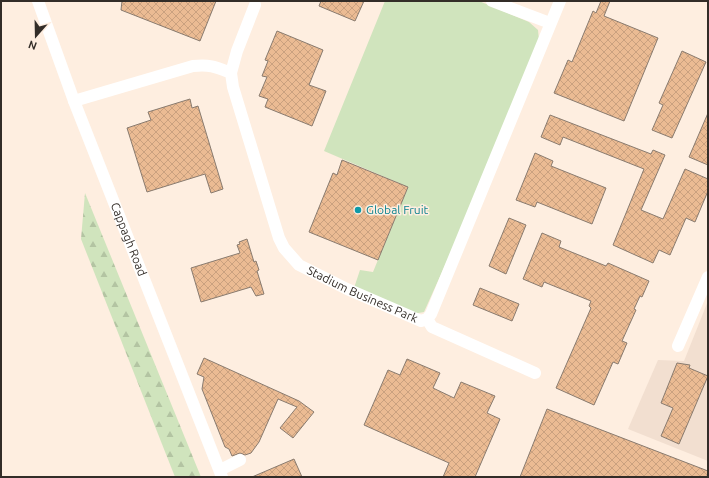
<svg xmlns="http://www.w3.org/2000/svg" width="709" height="478" font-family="Ubuntu,sans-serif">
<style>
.commercial{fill:#f2dfd0}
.grass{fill:#d0e4bd}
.forest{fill:url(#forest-firs)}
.building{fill:url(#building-cross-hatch);stroke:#897b6f}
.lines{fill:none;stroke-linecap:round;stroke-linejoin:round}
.minor{stroke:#fff;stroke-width:12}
.culture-dot{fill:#0f9aa8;stroke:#feeee0;stroke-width:1.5}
.labels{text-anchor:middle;stroke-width:3;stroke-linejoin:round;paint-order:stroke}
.culture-label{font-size:12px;fill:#0d838f;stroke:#feeee0;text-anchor:start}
.street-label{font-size:12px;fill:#332d28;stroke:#feeee0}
</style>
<defs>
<pattern id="forest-firs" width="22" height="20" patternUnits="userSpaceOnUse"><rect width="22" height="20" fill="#d0e4bd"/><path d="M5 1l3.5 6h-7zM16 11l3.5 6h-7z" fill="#b3c4a2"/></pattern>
<pattern id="building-cross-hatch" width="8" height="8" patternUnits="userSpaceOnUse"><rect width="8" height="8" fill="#ebbb93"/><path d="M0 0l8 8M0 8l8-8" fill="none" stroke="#caa17f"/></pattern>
</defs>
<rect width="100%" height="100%" fill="#feeee0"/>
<path class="commercial" d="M 708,301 L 708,461 L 628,429 L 658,360 L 684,361 Z"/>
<path class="grass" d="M 385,1 L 479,1 L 529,22 L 538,30 L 539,40 L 451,252 L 424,312 L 413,314 L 354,288 L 360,270 L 373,272 L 408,187 L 324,151 Z"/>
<path class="forest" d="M 85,193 L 201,477 L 175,477 L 81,239 Z"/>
<g class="building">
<path d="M 122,1 L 216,1 L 200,41 L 121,10 Z"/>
<path d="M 321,1 L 364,1 L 355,21 L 319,6 Z"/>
<path d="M 601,1 L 610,1 L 604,16 L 658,38 L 624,121 L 554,93 L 568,60 L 572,62 L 593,11 L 596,13 Z"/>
<path d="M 277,31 L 323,50 L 309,85 L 326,91 L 312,126 L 265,107 L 268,99 L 259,96 L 267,77 L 262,76 L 268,61 L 265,60 Z"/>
<path d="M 682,51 L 706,62 L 672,138 L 652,130 L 663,105 L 659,103 Z"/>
<path d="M 190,99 L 192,108 L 198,106 L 223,189 L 211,193 L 205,174 L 147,192 L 127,128 L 151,120 L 148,112 Z"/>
<path d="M 708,113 L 708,165 L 689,157 Z"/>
<path d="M 550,115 L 651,154 L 653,150 L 665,155 L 641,210 L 663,219 L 685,169 L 708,179 L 708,191 L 695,222 L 686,218 L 670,255 L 659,250 L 653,263 L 613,245 L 644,169 L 563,137 L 560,145 L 541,137 Z"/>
<path d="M 535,153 L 553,161 L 551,166 L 606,188 L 592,224 L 537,202 L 535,207 L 516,200 Z"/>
<path d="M 342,160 L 408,187 L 378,260 L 309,232 L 333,173 L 337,175 Z"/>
<path d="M 509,218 L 526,225 L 506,274 L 489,266 Z"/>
<path d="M 542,233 L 561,241 L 559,247 L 606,266 L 608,263 L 649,281 L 642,297 L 640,296 L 634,309 L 636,310 L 622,341 L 627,343 L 618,364 L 613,362 L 594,405 L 556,388 L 591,308 L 589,306 L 591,301 L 544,282 L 542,287 L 523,279 Z"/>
<path d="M 247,239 L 254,262 L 256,261 L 259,270 L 257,271 L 264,294 L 256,296 L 251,287 L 201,302 L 191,268 L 240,253 L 237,245 L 240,244 L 239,242 Z"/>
<path d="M 480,288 L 519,304 L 512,321 L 473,305 Z"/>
<path d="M 204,358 L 299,401 L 314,412 L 293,438 L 280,428 L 297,407 L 278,399 L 259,442 L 251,453 L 245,455 L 240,453 L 232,456 L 229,449 L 225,447 L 202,389 L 204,377 L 197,374 Z"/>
<path d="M 407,359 L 440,373 L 433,388 L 454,398 L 461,382 L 495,396 L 487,413 L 500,419 L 475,477 L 443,477 L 449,463 L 364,425 L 388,370 L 400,375 Z"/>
<path d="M 677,363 L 690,365 L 689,368 L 708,376 L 679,444 L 661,436 L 673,408 L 661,403 Z"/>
<path d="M 547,409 L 708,471 L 707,477 L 520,477 Z"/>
<path d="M 294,459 L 302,477 L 252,477 Z"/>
</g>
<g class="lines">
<g class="minor">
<path id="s1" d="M 38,1 L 74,101 L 222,477"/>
<path d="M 492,1 L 550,23"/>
<path d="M 231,73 L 237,51 L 255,5"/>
<path id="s2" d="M 74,101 L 193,66 C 210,64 216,67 231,73 L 233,87 L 279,238 L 284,248 L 299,265 L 347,289 L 421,321 L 427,319 L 431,314 L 560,1"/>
<path d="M 427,319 L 432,327 L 535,373"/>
<path d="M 678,346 L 708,277"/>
<path d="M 220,470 L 240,460"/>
</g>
</g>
<circle class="culture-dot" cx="358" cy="210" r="4"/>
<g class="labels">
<g class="culture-label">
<text x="366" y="214">Global Fruit</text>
</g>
<g class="street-label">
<text dy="4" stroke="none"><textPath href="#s1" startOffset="255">Cappagh Road</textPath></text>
<text dy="4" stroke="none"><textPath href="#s2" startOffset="439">Stadium Business Park</textPath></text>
</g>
</g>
<rect width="709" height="478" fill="none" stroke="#332d28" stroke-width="4"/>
<g transform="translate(36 36) rotate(200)" stroke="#feeee0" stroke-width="3" paint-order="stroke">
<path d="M0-3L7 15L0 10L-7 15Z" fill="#332d28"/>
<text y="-6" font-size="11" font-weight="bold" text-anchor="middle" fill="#332d28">N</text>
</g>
</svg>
